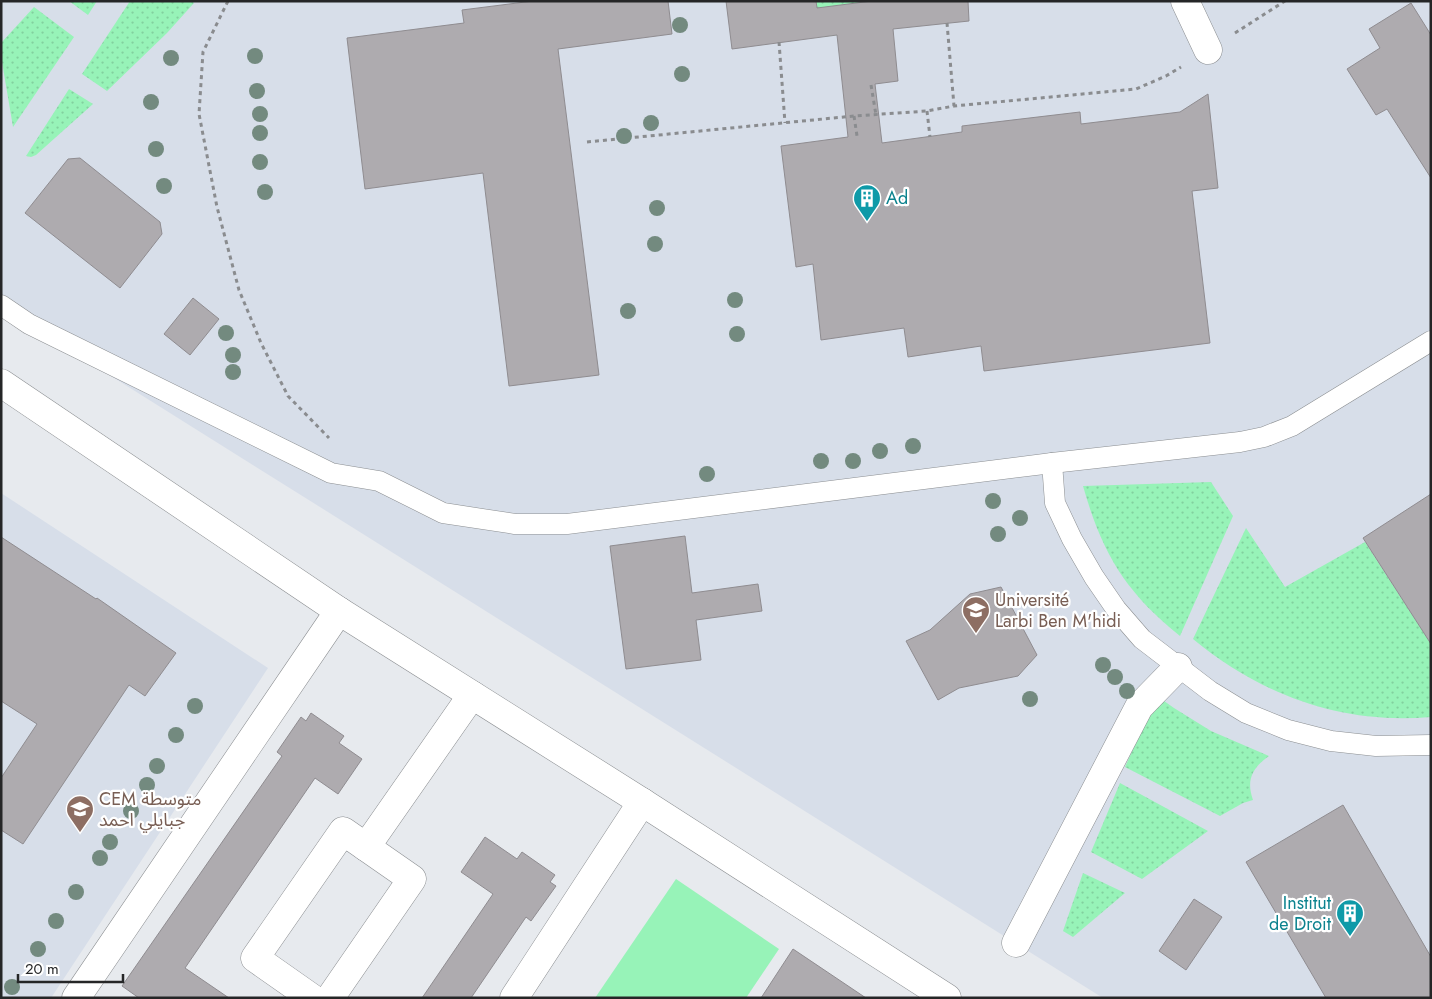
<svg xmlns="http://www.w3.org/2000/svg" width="1432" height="999" font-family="Jost,'Noto Sans Arabic',sans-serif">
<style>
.built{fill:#d7dee9}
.green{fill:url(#green-dots)}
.pitch{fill:#97f3b8}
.building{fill:#aeabaf;stroke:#8f8c90}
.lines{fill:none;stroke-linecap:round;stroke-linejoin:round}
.service-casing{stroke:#8b8e91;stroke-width:21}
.pedestrian-casing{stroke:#8b8e91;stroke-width:29}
.minor-casing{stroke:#8b8e91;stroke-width:29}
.secondary-casing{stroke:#8b8e91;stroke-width:29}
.path{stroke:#8a8c8f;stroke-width:3;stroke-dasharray:4 4;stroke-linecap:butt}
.service{stroke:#fff;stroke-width:20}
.pedestrian{stroke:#fff;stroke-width:28}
.minor{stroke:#fff;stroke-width:28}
.secondary{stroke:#fff;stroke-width:28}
.tree{fill:#738a7f}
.labels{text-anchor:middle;stroke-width:4.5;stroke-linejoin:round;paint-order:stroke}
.culture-label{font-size:18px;fill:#0d838f;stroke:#fff;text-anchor:start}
.education-label{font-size:18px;fill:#785e54;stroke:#fff;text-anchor:start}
</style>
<defs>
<pattern id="green-dots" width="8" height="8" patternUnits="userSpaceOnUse" patternTransform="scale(1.25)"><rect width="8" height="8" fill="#97f3b8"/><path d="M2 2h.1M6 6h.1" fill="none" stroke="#82d09e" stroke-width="1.8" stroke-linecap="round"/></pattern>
</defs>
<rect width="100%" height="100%" fill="#e7eaee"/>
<g class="built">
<path d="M 1,1 L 1431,1 L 1431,998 L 1103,998 L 1,307 Z"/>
<path d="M 1,493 L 268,668 L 51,998 L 1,998 Z"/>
</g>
<g class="green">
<path d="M 69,1 L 97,1 L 88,15 Z"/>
<path d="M 130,1 L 191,1 L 194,3 L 167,33 L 107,91 L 82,74 Z"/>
<path d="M 816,1 L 872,1 L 834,6 L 837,35 L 821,37 Z"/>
<path d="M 34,7 L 74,37 L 13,127 L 1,56 L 1,43 Z"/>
<path d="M 69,89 L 93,104 L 36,155 L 31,157 L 26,156 Z"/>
<path d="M 1211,482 L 1233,516 L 1180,636 C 1125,592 1102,553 1083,486 Z"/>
<path d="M 1246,528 L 1285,587 L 1365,542 L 1431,644 L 1431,717 C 1341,725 1261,695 1193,639 Z"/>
<path d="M 1157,696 L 1174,708 L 1211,731 L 1269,756 C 1252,768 1246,780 1253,800 L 1243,803 L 1220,816 L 1125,767 Z"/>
<path d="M 1120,783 L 1208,831 L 1142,879 L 1091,852 Z"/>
<path d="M 1083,873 L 1125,893 L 1073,937 L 1063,931 Z"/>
</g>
<path class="pitch" d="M 676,879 L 779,949 L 746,998 L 595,998 Z"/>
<g class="building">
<path d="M 533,1 L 668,1 L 672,34 L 558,49 L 599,375 L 509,386 L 483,173 L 365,189 L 347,38 L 464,23 L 462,10 Z"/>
<path d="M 726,1 L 816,1 L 817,8 L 872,1 L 968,1 L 969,21 L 893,29 L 898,81 L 875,84 L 882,143 L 962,132 L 962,126 L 1080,112 L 1081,124 L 1180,112 L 1208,94 L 1218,188 L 1192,191 L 1210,343 L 984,371 L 981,346 L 908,357 L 904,328 L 821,340 L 813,264 L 796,267 L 781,146 L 848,137 L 837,35 L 732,49 Z"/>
<path d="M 1411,3 L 1431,35 L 1431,178 L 1387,109 L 1376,115 L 1347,69 L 1380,48 L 1369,29 Z"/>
<path d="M 80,158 L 160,222 L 162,234 L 120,288 L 25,213 L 68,159 Z"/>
<path d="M 193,298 L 219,319 L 190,355 L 164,334 Z"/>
<path d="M 1431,494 L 1431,644 L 1363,538 Z"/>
<path d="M 685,536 L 692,593 L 758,584 L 762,611 L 696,620 L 701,660 L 626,669 L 610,546 Z"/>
<path d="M 1,537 L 96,599 L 97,598 L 176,653 L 145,696 L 129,685 L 23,844 L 1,830 L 1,778 L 37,724 L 1,701 Z"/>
<path d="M 1001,587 L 1037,655 L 1018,676 L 959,688 L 938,700 L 906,641 L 930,630 L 970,594 Z"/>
<path d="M 311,713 L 344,736 L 339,743 L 362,759 L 338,794 L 315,778 L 185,968 L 229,998 L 139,998 L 122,986 L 282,756 L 277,752 L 301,717 L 306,721 Z"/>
<path d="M 1343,805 L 1431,957 L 1431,998 L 1326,998 L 1246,862 Z"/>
<path d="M 485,837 L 517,859 L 522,852 L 555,875 L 550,882 L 556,886 L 531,921 L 526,917 L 471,998 L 422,998 L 493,894 L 461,872 Z"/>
<path d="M 1194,899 L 1222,917 L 1186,970 L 1159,951 Z"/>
<path d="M 793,949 L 866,998 L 761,998 Z"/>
</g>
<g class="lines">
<g class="service-casing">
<g id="service">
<path d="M 1,305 L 29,324 L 331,473 L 379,481 L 443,513 L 515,524 L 567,524 L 1052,463 L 1240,442 L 1264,437 L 1292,426 L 1431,341"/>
<path d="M 1052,463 L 1055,503 L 1072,539 L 1094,577 L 1116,609 L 1142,639 L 1210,691 L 1246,713 L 1288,730 L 1331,741 L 1376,746 L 1431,745"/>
</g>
</g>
<g class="pedestrian-casing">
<g id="pedestrian">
<path d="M 1185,1 L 1208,50"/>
<path d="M 1016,943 L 1139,707 L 1178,667"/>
</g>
</g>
<g class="minor-casing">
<g id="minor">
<path d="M 76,998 L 339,611"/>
<path d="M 312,998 L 255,958 L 343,831 L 366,847"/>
<path d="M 330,998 L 412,879 L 366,847 L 472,695"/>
<path d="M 514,998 L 642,802"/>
</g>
</g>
<g class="secondary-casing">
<path id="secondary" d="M 1,383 L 339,611 L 642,802 L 947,998"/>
</g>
<g class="path">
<path d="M 228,1 L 203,52 L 199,114 L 217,207 L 239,290 L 261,343 L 288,396 L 329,438"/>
<path d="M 947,23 L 954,106"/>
<path d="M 1235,33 L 1285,1"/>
<path d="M 779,42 L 785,123"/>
<path d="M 871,85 L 876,115"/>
<path d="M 927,111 L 930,137"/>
<path d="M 854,116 L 857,136"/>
<path d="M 587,142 L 854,116 L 927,111 L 954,106 L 1136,89 L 1166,76 L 1181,67"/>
</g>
<use href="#service" class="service"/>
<use href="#pedestrian" class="pedestrian"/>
<use href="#minor" class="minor"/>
<use href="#secondary" class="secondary"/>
</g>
<g class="tree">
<circle cx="680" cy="25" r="8"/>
<circle cx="255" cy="56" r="8"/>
<circle cx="171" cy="58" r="8"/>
<circle cx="682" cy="74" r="8"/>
<circle cx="257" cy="91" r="8"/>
<circle cx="151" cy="102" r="8"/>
<circle cx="260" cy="114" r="8"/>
<circle cx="651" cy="123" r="8"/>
<circle cx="260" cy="133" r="8"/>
<circle cx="624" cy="136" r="8"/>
<circle cx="156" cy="149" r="8"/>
<circle cx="260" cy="162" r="8"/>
<circle cx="164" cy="186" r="8"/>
<circle cx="265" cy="192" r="8"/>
<circle cx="657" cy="208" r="8"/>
<circle cx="655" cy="244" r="8"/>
<circle cx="735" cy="300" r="8"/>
<circle cx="628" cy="311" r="8"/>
<circle cx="226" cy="333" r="8"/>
<circle cx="737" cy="334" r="8"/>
<circle cx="233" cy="355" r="8"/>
<circle cx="233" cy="372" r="8"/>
<circle cx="913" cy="446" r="8"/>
<circle cx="880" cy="451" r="8"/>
<circle cx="821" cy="461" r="8"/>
<circle cx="853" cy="461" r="8"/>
<circle cx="707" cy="474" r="8"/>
<circle cx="993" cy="501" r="8"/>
<circle cx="1020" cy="518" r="8"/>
<circle cx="998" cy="534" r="8"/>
<circle cx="1103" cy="665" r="8"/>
<circle cx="1115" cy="677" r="8"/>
<circle cx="1127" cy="691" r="8"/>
<circle cx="1030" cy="699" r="8"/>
<circle cx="195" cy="706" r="8"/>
<circle cx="176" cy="735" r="8"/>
<circle cx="157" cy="766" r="8"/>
<circle cx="147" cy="785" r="8"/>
<circle cx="131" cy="811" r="8"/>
<circle cx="110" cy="842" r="8"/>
<circle cx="100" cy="858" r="8"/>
<circle cx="76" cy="892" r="8"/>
<circle cx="56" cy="921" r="8"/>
<circle cx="38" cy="949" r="8"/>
<circle cx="12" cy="987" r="8"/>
</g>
<defs>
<g id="building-pin" transform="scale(1.4375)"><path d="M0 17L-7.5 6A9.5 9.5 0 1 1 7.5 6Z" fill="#0f9aa8" stroke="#fff"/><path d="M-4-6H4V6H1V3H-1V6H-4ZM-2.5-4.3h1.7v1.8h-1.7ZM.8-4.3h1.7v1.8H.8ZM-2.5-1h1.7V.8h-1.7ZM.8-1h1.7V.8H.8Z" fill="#fff"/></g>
<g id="university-pin" transform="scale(1.4375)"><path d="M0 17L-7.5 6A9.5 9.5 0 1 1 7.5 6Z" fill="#8d6e63" stroke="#fff"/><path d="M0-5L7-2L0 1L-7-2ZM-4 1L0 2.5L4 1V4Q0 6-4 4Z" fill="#fff"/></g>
<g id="school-pin" transform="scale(1.4375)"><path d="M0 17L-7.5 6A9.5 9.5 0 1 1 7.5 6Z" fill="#8d6e63" stroke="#fff"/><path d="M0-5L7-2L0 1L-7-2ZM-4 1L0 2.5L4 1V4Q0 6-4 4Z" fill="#fff"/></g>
</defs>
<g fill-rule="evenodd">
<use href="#building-pin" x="867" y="198"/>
<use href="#university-pin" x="976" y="610"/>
<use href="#school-pin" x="80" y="809"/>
<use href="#building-pin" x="1350" y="913"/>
</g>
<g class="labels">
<g class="culture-label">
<text x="886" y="204">Ad</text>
<text x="1331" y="909" text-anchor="end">Institut<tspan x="1331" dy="21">de Droit</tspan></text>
</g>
<g class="education-label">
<text x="995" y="606">Université<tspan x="995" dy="21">Larbi Ben M'hidi</tspan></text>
<text x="99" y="805">CEM متوسطة<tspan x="99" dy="21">جبايلي احمد</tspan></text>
</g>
</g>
<rect width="1432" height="999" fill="none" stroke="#252627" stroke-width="5"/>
<path d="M18 974v8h105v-8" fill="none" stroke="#252627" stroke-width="2.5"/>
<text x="25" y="974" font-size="15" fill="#252627" stroke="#ffffff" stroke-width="4" paint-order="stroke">20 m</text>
</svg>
